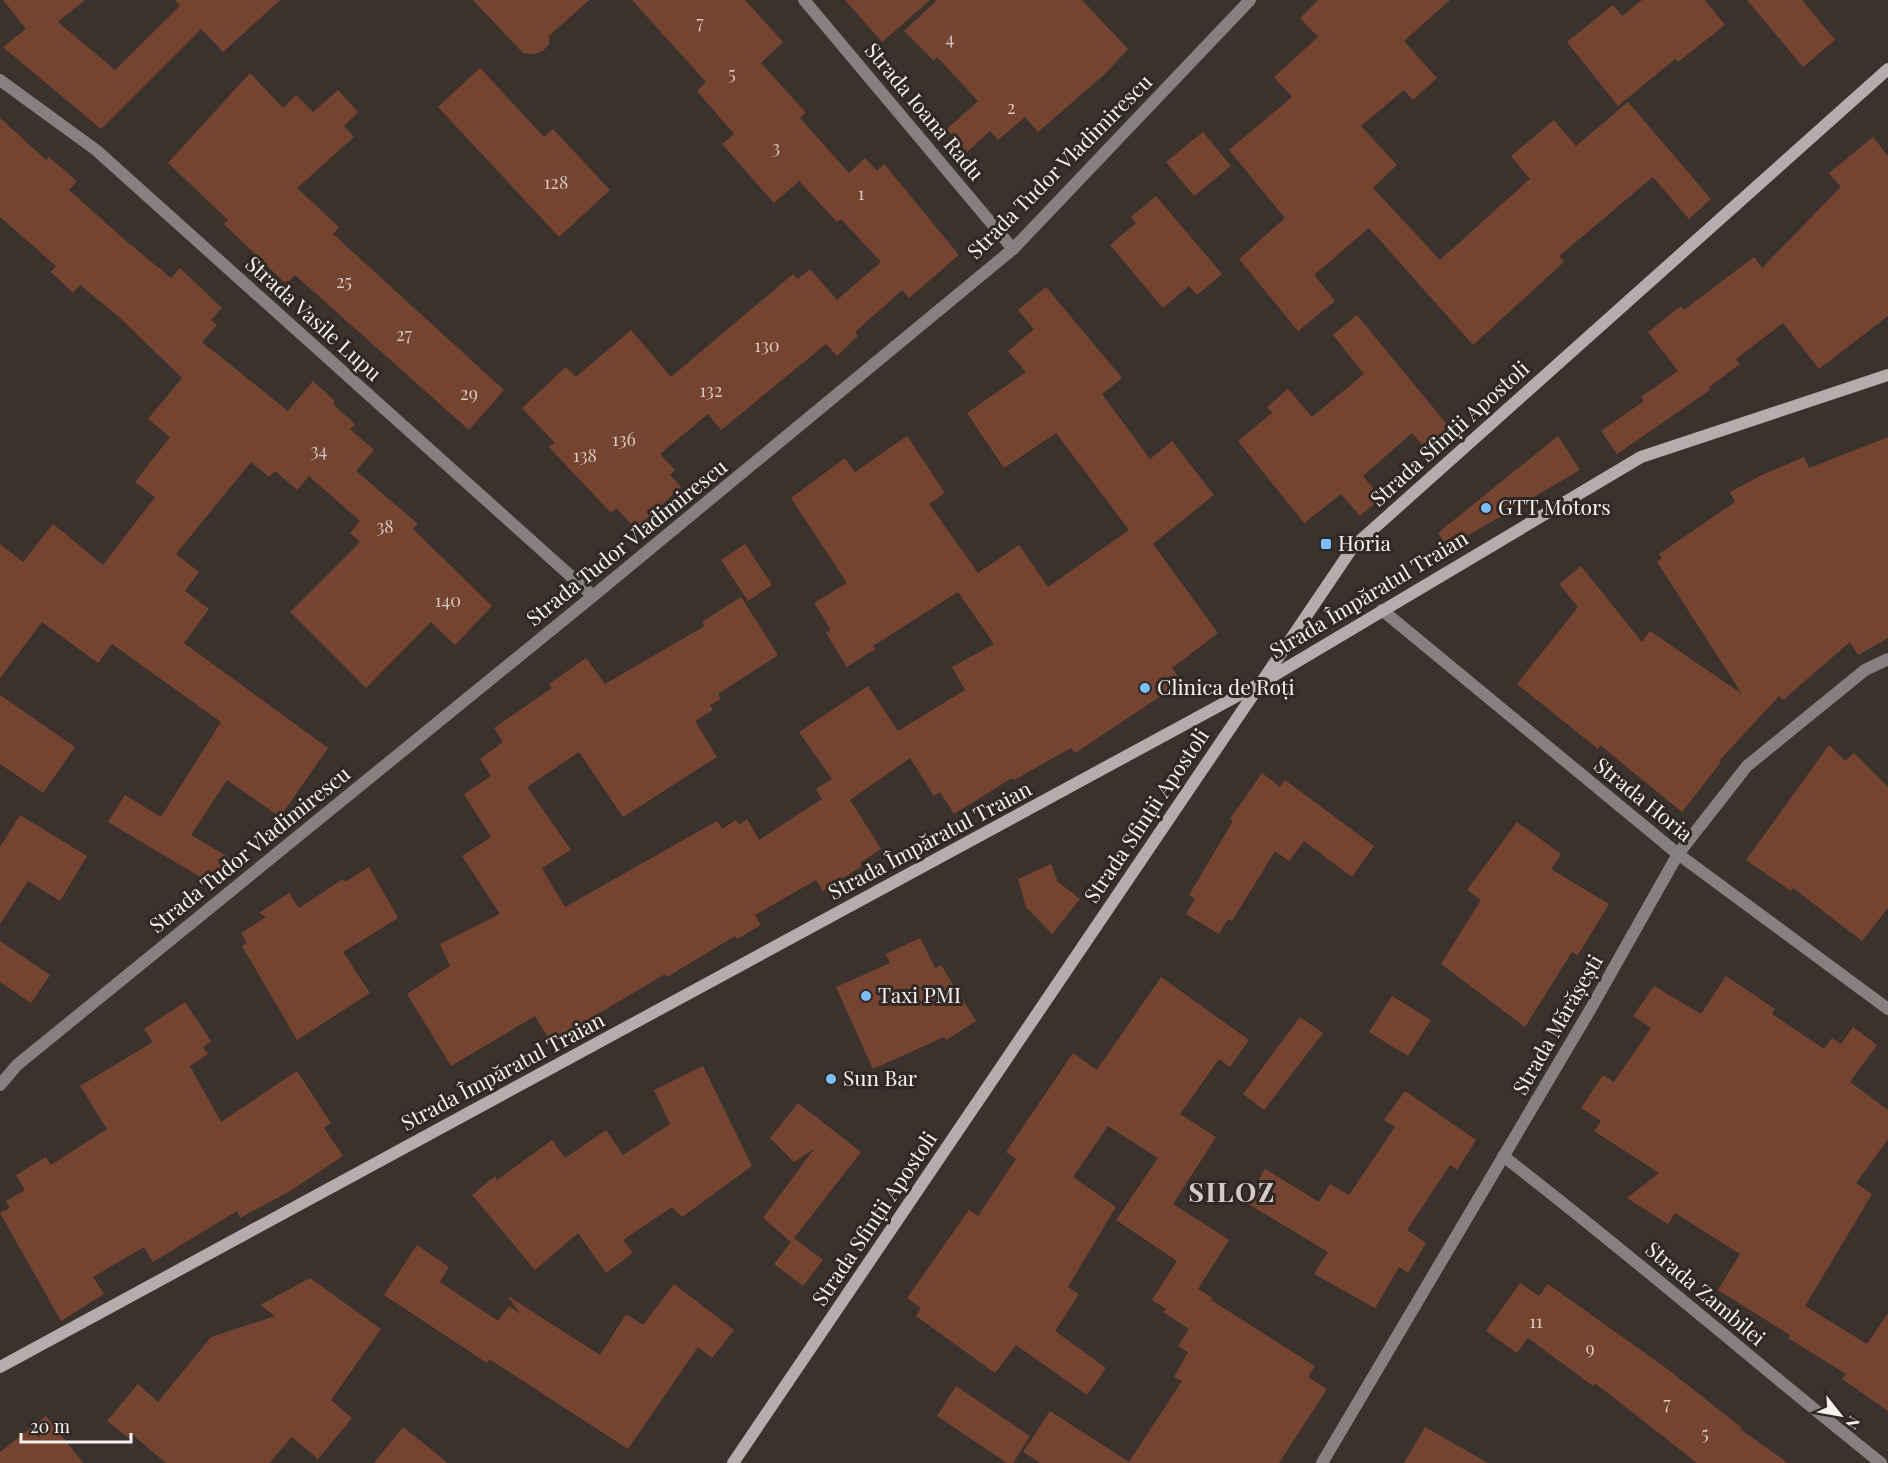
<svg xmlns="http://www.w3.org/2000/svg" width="1888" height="1463" font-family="'Playfair Display',serif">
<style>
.building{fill:#754431}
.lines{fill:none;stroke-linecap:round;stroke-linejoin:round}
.street{stroke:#868081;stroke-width:12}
.secondary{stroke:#b4acad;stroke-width:12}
.poi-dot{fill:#7dbef9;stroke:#302824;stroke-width:2}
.labels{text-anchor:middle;stroke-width:6;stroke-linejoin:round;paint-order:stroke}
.number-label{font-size:18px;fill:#d6c6c0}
.street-label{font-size:21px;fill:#f7f1ef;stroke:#302824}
.poi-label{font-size:21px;fill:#f7f1ef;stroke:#302824;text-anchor:start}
.district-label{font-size:27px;font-weight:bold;letter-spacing:1.5px;fill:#d5cac5;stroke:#302824}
</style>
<rect width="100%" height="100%" fill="#3b322e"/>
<g class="building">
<path d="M 3,0 L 85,0 L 58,22 L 115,70 L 180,6 L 175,0 L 280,0 L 223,52 L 201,29 L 101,129 L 3,47 L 26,29 Z"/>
<path d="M 473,0 L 589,0 L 549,36 L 549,44 L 543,51 L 534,54 L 523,53 Z"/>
<path d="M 632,0 L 745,0 L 783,42 L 761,63 L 806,113 L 800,118 L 849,173 L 865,158 L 877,171 L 884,164 L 959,255 L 909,298 L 902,290 L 855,332 L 858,336 L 837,356 L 826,344 L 721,430 L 708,414 L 660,454 L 675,470 L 670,475 L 681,487 L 636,529 L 616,508 L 611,513 L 549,447 L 555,443 L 522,408 L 566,367 L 576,377 L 631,330 L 671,377 L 793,274 L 798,279 L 810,269 L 837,300 L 881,262 L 841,219 L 837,222 L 799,181 L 774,203 L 722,144 L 734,134 L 697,91 L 706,82 Z"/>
<path d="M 845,0 L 930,0 L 882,42 Z"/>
<path d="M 937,0 L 1082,0 L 1128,49 L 1106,73 L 1038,132 L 1025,117 L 998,140 L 990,131 L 967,152 L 947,129 L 978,101 L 937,57 L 934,61 L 904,31 Z"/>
<path d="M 1318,0 L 1450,0 L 1404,41 L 1437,78 L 1413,100 L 1404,90 L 1361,126 L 1397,165 L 1373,188 L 1440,260 L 1530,179 L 1511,156 L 1554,120 L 1576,146 L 1628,102 L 1711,199 L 1689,219 L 1653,177 L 1559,256 L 1564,262 L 1473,345 L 1369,228 L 1314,275 L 1335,301 L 1298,331 L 1239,259 L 1285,218 L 1229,150 L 1292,97 L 1274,77 L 1318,37 L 1300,18 Z"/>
<path d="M 1642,0 L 1705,0 L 1725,25 L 1678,62 L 1675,59 L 1618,106 L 1567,42 L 1613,5 L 1622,16 Z"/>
<path d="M 1747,0 L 1802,0 L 1835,40 L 1803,67 Z"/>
<path d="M 480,68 L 544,137 L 553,129 L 610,190 L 559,237 L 438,107 Z"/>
<path d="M 250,73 L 283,108 L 296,95 L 313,112 L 338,90 L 358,112 L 344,126 L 354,137 L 297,188 L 339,227 L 333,234 L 504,390 L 469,430 L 295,275 L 286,284 L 224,224 L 228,220 L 168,163 Z"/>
<path d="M 0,118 L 46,160 L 49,157 L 77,181 L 69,190 L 126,241 L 171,278 L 180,268 L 222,308 L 211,320 L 217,325 L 202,342 L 288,411 L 313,381 L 335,401 L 333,404 L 355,424 L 350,429 L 374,450 L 356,471 L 418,524 L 413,529 L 492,606 L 455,645 L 431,622 L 366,688 L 290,612 L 360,542 L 350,533 L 360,521 L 309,476 L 297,490 L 275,471 L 269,477 L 251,462 L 176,554 L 199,572 L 185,591 L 209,609 L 184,643 L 328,748 L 280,817 L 227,780 L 191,835 L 228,857 L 212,884 L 108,822 L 125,795 L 161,817 L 221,722 L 112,644 L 98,663 L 42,622 L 0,678 L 0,544 L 23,562 L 53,524 L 103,565 L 155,497 L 135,482 L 170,437 L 148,419 L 182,378 L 117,315 L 80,285 L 73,293 L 51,272 L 56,266 L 0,217 Z"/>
<path d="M 1203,132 L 1231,166 L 1194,196 L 1166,162 Z"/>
<path d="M 1873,137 L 1888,156 L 1888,316 L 1819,369 L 1783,323 L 1736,359 L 1740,364 L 1709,387 L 1710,390 L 1617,454 L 1601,431 L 1644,401 L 1641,397 L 1678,371 L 1648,332 L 1681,306 L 1684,310 L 1754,257 L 1762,268 L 1841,187 L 1829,173 Z"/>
<path d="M 1156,196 L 1222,274 L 1197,295 L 1189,286 L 1163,308 L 1110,245 L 1136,223 L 1131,217 Z"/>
<path d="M 1046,287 L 1122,378 L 1102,394 L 1150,459 L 1172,441 L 1214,495 L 1153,544 L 1218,633 L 1172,668 L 1182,682 L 1075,753 L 1071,748 L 1014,780 L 1012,778 L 954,814 L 940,792 L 934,796 L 910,758 L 850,800 L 881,849 L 860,863 L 862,866 L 823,891 L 816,880 L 755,915 L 761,925 L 737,939 L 735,936 L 667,977 L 665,974 L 551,1042 L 535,1016 L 451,1066 L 407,994 L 450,966 L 440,944 L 500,914 L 462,856 L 491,837 L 464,794 L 491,776 L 480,759 L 503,742 L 494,728 L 552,688 L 549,684 L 586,658 L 605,684 L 705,626 L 702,622 L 741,597 L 778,655 L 718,694 L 721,699 L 710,705 L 713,710 L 695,721 L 717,757 L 623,817 L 579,752 L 527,787 L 571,850 L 542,868 L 565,907 L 717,821 L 722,829 L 736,820 L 739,825 L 747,819 L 759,840 L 822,799 L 816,789 L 832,779 L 799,732 L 868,686 L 898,731 L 965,690 L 952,667 L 994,644 L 958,592 L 873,646 L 875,649 L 847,667 L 826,633 L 831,630 L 814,603 L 847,583 L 791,498 L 845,458 L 855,472 L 907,436 L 945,493 L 929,504 L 978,573 L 1019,545 L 1048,587 L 1129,530 L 1056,433 L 1004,468 L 967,413 L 1026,372 L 1008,351 L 1034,329 L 1018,310 Z"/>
<path d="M 1357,315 L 1449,427 L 1424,447 L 1412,433 L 1363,476 L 1381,498 L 1360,516 L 1341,494 L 1304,523 L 1238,441 L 1272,413 L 1267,407 L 1288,389 L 1312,417 L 1364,374 L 1333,335 Z"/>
<path d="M 1558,436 L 1580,470 L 1448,547 L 1438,533 Z"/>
<path d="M 1888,437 L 1888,638 L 1858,655 L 1850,642 L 1783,700 L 1779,696 L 1719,761 L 1721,762 L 1682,812 L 1600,745 L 1598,749 L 1517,684 L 1578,607 L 1559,584 L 1581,566 L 1642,642 L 1650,631 L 1742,694 L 1657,562 L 1662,558 L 1659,554 L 1735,502 L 1730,492 L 1760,476 L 1804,457 L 1809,468 Z"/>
<path d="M 745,544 L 772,585 L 748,601 L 721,560 Z"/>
<path d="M 0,695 L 75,747 L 43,793 L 0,764 Z"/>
<path d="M 1829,745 L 1845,761 L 1854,753 L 1888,787 L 1888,908 L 1862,941 L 1793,888 L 1791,891 L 1746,860 Z"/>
<path d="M 1262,773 L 1280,787 L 1285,780 L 1374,846 L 1352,877 L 1304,841 L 1289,861 L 1275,851 L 1232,921 L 1228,919 L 1219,934 L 1186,914 L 1195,899 L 1189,895 L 1233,821 L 1230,819 Z"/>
<path d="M 20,815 L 87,856 L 60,901 L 28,881 L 0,924 L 0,847 Z"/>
<path d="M 1517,822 L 1561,854 L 1551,869 L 1609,904 L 1578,955 L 1572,952 L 1525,1027 L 1441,964 L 1481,900 L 1467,890 Z"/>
<path d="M 1051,864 L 1058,882 L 1080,899 L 1052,934 L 1026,907 L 1018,879 Z"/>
<path d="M 369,867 L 398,918 L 343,952 L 370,993 L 297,1040 L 242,946 L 247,943 L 241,933 L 266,917 L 259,913 L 289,893 L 299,908 L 343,879 L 345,882 Z"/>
<path d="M 920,938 L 935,968 L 941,965 L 976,1021 L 946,1040 L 944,1037 L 873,1069 L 836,987 L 890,963 L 886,954 Z"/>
<path d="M 0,941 L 50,975 L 31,1003 L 0,982 Z"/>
<path d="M 1726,976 L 1775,1009 L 1772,1014 L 1824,1049 L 1832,1038 L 1841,1044 L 1853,1027 L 1877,1045 L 1850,1082 L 1888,1110 L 1888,1139 L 1856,1183 L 1872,1194 L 1805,1306 L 1867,1344 L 1888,1313 L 1888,1411 L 1842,1379 L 1846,1374 L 1788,1338 L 1790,1335 L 1718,1290 L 1740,1254 L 1675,1213 L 1668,1224 L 1627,1198 L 1659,1173 L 1594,1131 L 1601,1121 L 1581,1108 L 1603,1075 L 1614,1082 L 1651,1028 L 1633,1016 L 1654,986 L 1701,1014 Z"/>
<path d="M 1161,977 L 1249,1040 L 1230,1067 L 1219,1059 L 1180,1114 L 1216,1137 L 1173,1204 L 1229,1240 L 1198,1289 L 1213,1298 L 1211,1300 L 1315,1366 L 1308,1377 L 1327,1389 L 1279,1463 L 1041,1463 L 1023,1452 L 1050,1411 L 1129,1462 L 1182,1381 L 1174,1377 L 1188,1352 L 1178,1346 L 1189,1329 L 1163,1312 L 1166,1309 L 1152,1300 L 1177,1261 L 1116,1220 L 1158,1158 L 1108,1126 L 1073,1177 L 1116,1207 L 1068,1287 L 1079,1294 L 1055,1331 L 1106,1368 L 1087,1395 L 1016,1345 L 995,1373 L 916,1316 L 921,1308 L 907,1298 L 969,1210 L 978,1216 L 1016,1159 L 1006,1152 L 1073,1053 L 1097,1070 Z"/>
<path d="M 1392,996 L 1431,1020 L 1408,1056 L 1369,1032 Z"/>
<path d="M 185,1002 L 211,1041 L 203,1047 L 208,1054 L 190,1066 L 221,1122 L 297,1071 L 331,1123 L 324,1128 L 343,1156 L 290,1191 L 240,1218 L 237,1211 L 153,1262 L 144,1247 L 93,1277 L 104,1294 L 61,1321 L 0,1213 L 10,1208 L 6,1201 L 25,1190 L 16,1175 L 46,1157 L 51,1165 L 107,1129 L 80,1086 L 153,1042 L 144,1029 Z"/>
<path d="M 1300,1017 L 1323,1033 L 1264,1110 L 1243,1094 Z"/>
<path d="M 703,1066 L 752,1166 L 682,1217 L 672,1207 L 623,1240 L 633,1253 L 606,1273 L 578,1233 L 535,1270 L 472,1195 L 495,1176 L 497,1180 L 552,1140 L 565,1158 L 606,1130 L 623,1155 L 670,1124 L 654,1090 Z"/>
<path d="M 1405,1091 L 1476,1140 L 1457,1170 L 1450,1165 L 1407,1230 L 1426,1243 L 1408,1273 L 1399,1267 L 1375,1308 L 1314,1274 L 1328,1252 L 1245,1202 L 1265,1169 L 1319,1202 L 1330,1184 L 1349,1195 L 1395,1127 L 1384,1120 Z"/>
<path d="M 798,1103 L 861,1152 L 791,1242 L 763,1218 L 814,1149 L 794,1162 L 770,1138 Z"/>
<path d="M 794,1238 L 823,1260 L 803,1286 L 774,1264 Z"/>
<path d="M 417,1245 L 449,1267 L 440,1282 L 498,1321 L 509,1306 L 520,1314 L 508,1296 L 600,1355 L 626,1314 L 643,1325 L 674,1284 L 734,1330 L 712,1358 L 698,1347 L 628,1449 L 489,1359 L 487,1363 L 384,1295 Z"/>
<path d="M 310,1278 L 381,1329 L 331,1400 L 352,1418 L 318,1459 L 292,1437 L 269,1463 L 166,1463 L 133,1435 L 130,1439 L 107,1421 L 138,1384 L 158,1402 L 211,1337 L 275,1316 L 260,1305 Z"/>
<path d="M 1520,1283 L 1539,1296 L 1548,1284 L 1666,1368 L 1742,1428 L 1740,1429 L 1788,1463 L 1697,1463 L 1595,1383 L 1593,1386 L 1528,1338 L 1517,1353 L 1486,1331 Z"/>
<path d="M 956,1386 L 1030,1436 L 1013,1463 L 1007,1463 L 937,1416 Z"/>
<path d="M 46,1416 L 83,1463 L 0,1463 L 0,1452 Z"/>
<path d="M 403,1427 L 448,1463 L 374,1463 Z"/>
<path d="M 1425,1427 L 1488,1463 L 1404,1463 Z"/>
</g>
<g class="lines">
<g class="street">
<path d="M 804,0 L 1013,249"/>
<path d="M 0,80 L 96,150 L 593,596"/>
<path d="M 1382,610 L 1678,854 L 1888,1009"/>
<path d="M 0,1085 L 17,1065 L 593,596 L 1013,249 L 1250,0"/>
<path d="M 1503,1156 C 1632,1255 1754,1362 1881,1463"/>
<path d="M 1322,1463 L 1590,1010 L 1678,854 L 1747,766 L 1865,670 L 1888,659"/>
</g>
<g class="secondary">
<path d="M 0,1367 L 1261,683 L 1641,457 L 1888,375"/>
<path d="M 733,1463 L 1353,547 L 1888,69"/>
</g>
</g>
<g class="poi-dot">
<circle cx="1486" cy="508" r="6"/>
<rect x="1320" y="538" width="12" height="12" rx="3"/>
<circle cx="1145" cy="688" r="6"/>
<circle cx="866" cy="996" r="6"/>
<circle cx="831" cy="1079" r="6"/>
</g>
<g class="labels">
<g class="number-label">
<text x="700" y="29">7</text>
<text x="950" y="45">4</text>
<text x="732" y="80">5</text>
<text x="1011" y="114">2</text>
<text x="776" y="154">3</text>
<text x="556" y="189">128</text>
<text x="861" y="200">1</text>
<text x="344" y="288">25</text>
<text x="404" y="341">27</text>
<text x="767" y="352">130</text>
<text x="711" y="397">132</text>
<text x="469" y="400">29</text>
<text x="624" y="446">136</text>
<text x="319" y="457">34</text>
<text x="585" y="462">138</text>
<text x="385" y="533">38</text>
<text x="448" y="607">140</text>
<text x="1536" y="1328">11</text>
<text x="1590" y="1355">9</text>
<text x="1667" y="1410">7</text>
<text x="1705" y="1440">5</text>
</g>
<g class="street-label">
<text transform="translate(924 112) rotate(50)" y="7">Strada Ioana Radu</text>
<text transform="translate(1060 167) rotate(-45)" y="7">Strada Tudor Vladimirescu</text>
<text transform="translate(313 319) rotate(42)" y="7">Strada Vasile Lupu</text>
<text transform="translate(1450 434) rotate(-42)" y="7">Strada Sfinții Apostoli</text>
<text transform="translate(627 543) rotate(-39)" y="7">Strada Tudor Vladimirescu</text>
<text transform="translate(1369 595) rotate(-31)" y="7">Strada Împăratul Traian</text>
<text transform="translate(1643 800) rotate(39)" y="7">Strada Horia</text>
<text transform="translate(1147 816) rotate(-56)" y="7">Strada Sfinții Apostoli</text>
<text transform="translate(930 841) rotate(-28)" y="7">Strada Împăratul Traian</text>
<text transform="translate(250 850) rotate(-39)" y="7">Strada Tudor Vladimirescu</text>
<text transform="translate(1558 1025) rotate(-60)" y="7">Strada Mărășești</text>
<text transform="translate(503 1072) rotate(-28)" y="7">Strada Împăratul Traian</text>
<text transform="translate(875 1219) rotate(-56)" y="7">Strada Sfinții Apostoli</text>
<text transform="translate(1705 1294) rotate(40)" y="7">Strada Zambilei</text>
</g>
<g class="poi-label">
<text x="1498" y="515">GTT Motors</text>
<text x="1338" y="551">Horia</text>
<text x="1157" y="695">Clinica de Roți</text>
<text x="878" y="1003">Taxi PMI</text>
<text x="843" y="1086">Sun Bar</text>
</g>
<g class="district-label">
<text x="1232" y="1202">SILOZ</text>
</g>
</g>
<g transform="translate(1840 1415) rotate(121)" stroke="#302824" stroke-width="4.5" paint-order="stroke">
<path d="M0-4.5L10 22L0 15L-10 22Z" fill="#f7f1ef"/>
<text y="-9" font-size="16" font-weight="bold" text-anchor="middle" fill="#f7f1ef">N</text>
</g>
<path d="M21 1433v9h110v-9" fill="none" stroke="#f7f1ef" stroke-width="3"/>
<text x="30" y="1433" font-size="18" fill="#f7f1ef" stroke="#302824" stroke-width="4.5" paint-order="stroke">20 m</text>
</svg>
